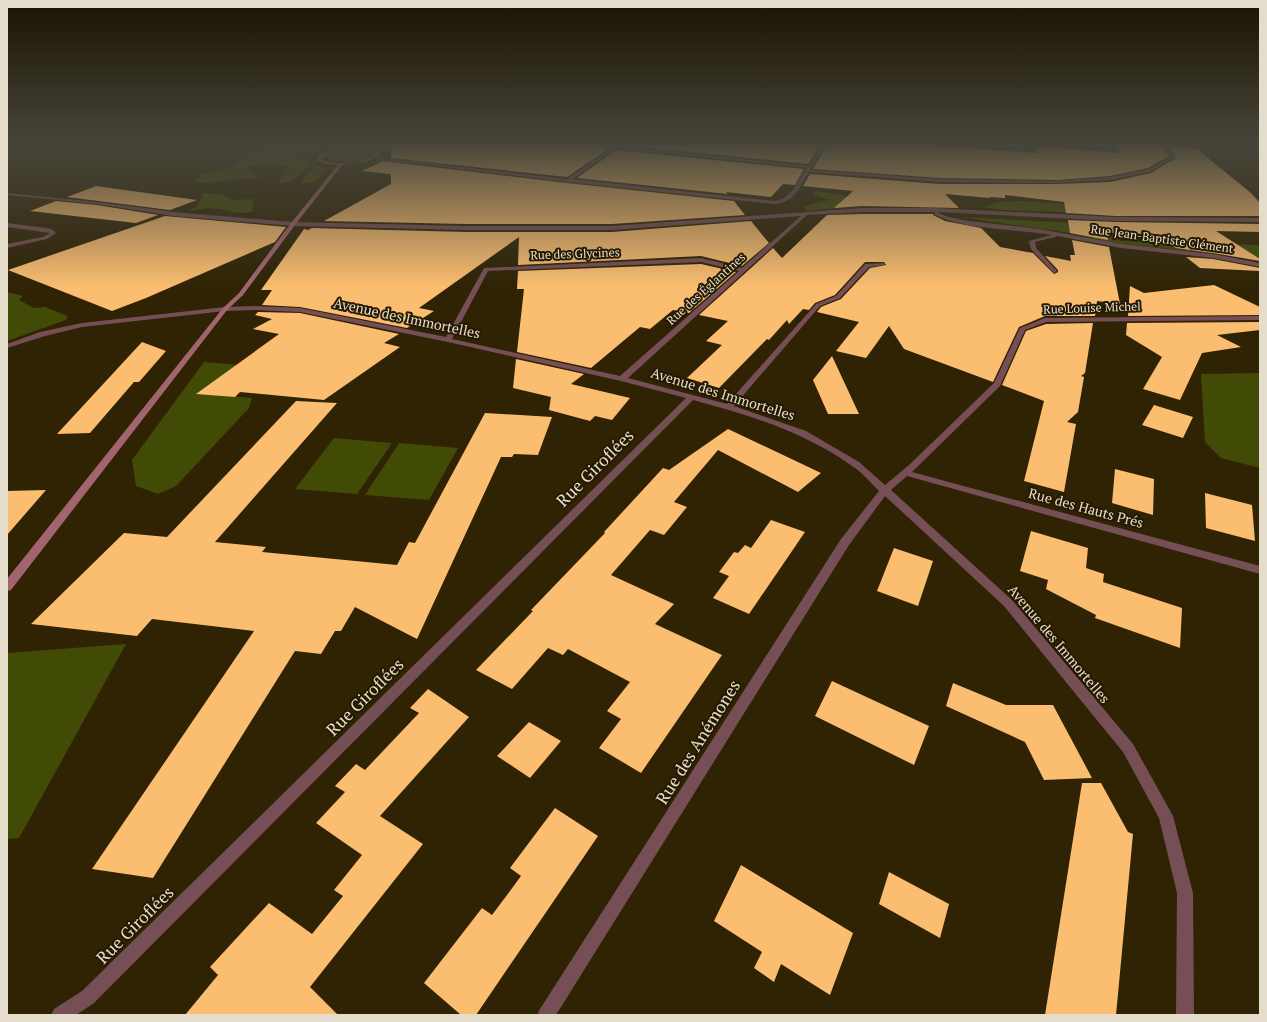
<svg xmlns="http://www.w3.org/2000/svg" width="1267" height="1022" font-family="'PT Serif',serif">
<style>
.green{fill:#424b06}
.building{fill:#fbbe71}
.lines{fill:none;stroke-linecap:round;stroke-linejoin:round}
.street{fill:#754f55;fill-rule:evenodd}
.secondary{fill:#a26570;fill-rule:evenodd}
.labels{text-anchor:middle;stroke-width:4;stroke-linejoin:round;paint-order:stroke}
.far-street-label{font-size:12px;fill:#e5ddcc;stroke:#251900}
.street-label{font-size:14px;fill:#e5ddcc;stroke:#251900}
.near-street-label{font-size:17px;fill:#e5ddcc;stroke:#251900}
</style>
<rect width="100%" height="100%" fill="#2f2304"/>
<g class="green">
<path d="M 348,150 L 362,150 L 373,153 L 373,155 C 362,162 340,165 328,158 L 331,154 Z"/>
<path d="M 265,151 L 307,155 L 308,163 L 328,169 L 315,182 L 301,183 L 305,176 L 315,168 L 308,166 L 292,182 L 278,183 L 288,167 L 264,163 L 244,168 L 261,177 L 204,183 L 193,182 L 202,174 L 234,167 L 250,153 Z"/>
<path d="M 816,191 L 842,195 L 853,201 L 849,207 L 807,211 L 804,206 L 830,200 L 813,195 Z"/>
<path d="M 203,193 L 222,194 L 232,200 L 253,199 L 253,211 C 236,216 234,211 219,209 C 210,207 198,210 188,211 L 198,206 Z"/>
<path d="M 1022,201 L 1095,206 L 1093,213 L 1002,210 L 984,207 L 997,202 Z"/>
<path d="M 959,217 L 1095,224 L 1120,241 L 1260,245 L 1260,260 L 1231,255 L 1112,243 L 1070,233 Z"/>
<path d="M 7,292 L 23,296 L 19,300 L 34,308 L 45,307 L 68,316 L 66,320 L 7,341 Z"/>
<path d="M 204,362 L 239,365 L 202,394 L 252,398 L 249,408 L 176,486 L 158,494 L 136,486 L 132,460 Z"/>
<path d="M 1260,373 L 1260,468 L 1221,458 L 1205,442 L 1201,374 Z"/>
<path d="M 334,438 L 392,443 L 357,494 L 295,489 Z"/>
<path d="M 399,443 L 458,448 L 429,500 L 365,495 Z"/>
<path d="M 126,644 L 19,838 L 7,839 L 7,653 Z"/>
</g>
<g class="building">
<path d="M 392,145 L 614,145 L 567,177 L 391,158 Z"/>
<path d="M 621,145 L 820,145 L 808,164 Z"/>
<path d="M 827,145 L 925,145 L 1037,153 L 1036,146 L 1121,153 L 1116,145 L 1153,145 L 1163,146 L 1169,156 L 1148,168 L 1110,176 L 1058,180 L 940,178 L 813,169 Z"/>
<path d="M 1171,147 L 1197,149 L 1251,193 L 1260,203 L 1260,216 L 1116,216 L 1066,213 L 1064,202 L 1005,195 L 1005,198 L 990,197 L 990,198 L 945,194 L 959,208 L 862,206 L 834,208 L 853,191 L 803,186 L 810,174 L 940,184 L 1058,184 L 1110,182 L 1151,173 L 1176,158 Z"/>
<path d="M 616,150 L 804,169 L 795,185 L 783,184 L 771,197 L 726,192 L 728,194 L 577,178 Z"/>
<path d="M 383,161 L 567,183 L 734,201 L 745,215 L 612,224 L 466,224 L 324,221 L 391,184 L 391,174 L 362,171 Z"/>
<path d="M 96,186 L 197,200 L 170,210 L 67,197 Z"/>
<path d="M 56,201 L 97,205 L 158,215 L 136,223 L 30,211 Z"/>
<path d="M 862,214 L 933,214 L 933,215 L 945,221 L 981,228 L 1000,247 L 1033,253 L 1054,274 L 1058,272 L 1058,270 L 1045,256 L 1071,261 L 1070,255 L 1075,255 L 1072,240 L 1109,247 L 1120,304 L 1097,301 L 1095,316 L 1045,316 L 1019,327 L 993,382 L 904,349 L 889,326 L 866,358 L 836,351 L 859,322 L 817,312 L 821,307 L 841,299 L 870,268 L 886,265 L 884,262 L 865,262 L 835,295 L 815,303 L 809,310 L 803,309 L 789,324 L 787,320 L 769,340 L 767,339 L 719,388 L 687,378 L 722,345 L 706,341 L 728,321 L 699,315 L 773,248 L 782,258 L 827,215 Z"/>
<path d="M 165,216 L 286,227 L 275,242 L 146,298 L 112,311 L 8,270 Z"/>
<path d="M 1068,220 L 1116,222 L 1260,224 L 1260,232 L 1216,231 L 1260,259 L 1260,261 L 1213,253 L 1176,248 L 1158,234 L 1107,233 L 1108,240 L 1070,233 Z"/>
<path d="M 751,221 L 769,243 L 742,266 L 701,256 L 518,265 L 519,237 L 419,308 L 434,311 L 407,328 L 300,307 L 262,305 L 272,290 L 261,290 L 304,229 L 308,230 L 312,228 L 466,232 L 612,232 Z"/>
<path d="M 1186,257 L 1213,259 L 1260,268 L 1260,271 L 1200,268 Z"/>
<path d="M 701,264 L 736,272 L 689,313 L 673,310 L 650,329 L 640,327 L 591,368 L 517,352 L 524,289 L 517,289 L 518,271 Z"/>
<path d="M 1214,285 L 1260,307 L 1260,315 L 1128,316 L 1130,286 L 1144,293 Z"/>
<path d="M 258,312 L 300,313 L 399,334 L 384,343 L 400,347 L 324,400 L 240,392 L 235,397 L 196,394 L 279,334 L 253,329 L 272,319 L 255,315 Z"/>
<path d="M 1260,322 L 1260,330 L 1217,335 L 1241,347 L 1202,353 L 1180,400 L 1143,389 L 1162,357 L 1126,335 L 1127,323 Z"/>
<path d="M 1093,323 L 1085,373 L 1081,376 L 1084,377 L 1078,412 L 1067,422 L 1076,424 L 1064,492 L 1024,481 L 1044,401 L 1002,385 L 1026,331 L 1046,324 Z"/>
<path d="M 142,342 L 166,351 L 139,382 L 134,382 L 90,433 L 57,434 Z"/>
<path d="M 832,356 L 859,414 L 828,414 L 813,380 Z"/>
<path d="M 516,359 L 584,374 L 571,384 L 630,398 L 612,420 L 595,416 L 590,421 L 549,410 L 551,397 L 513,388 Z"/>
<path d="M 296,401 L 337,403 L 215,542 L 266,547 L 262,552 L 397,565 L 409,542 L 415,543 L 485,413 L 552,417 L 538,455 L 514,454 L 512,457 L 501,457 L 417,639 L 355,607 L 341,631 L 335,631 L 321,654 L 295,651 L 153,878 L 92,869 L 254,631 L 152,619 L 137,636 L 31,624 L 124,533 L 167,537 Z"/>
<path d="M 1154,405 L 1193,417 L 1183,438 L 1142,425 Z"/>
<path d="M 728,429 L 821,473 L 798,492 L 718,450 L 674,502 L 687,507 L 664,535 L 650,530 L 611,575 L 674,604 L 655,624 L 722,655 L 641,773 L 599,748 L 621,719 L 607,711 L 630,682 L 568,649 L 563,655 L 548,648 L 512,689 L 476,670 L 533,611 L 531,610 L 605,533 L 604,532 L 663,468 L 669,470 Z"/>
<path d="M 1115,469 L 1154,479 L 1153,515 L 1112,503 Z"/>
<path d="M 46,490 L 7,535 L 7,491 Z"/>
<path d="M 1205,493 L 1252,505 L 1255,541 L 1206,528 Z"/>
<path d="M 771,520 L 805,532 L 749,614 L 713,598 L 729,576 L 719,572 L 734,552 L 738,553 L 745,545 L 751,548 Z"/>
<path d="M 1031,531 L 1088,548 L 1086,568 L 1104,574 L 1103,582 L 1182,608 L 1180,648 L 1095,618 L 1096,615 L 1046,589 L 1048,580 L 1020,571 Z"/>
<path d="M 894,548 L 933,561 L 918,606 L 877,591 Z"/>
<path d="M 832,681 L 929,726 L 914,765 L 815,716 Z"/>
<path d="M 953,683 L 1006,705 L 1053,705 L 1092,778 L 1044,780 L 1025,742 L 946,706 Z"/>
<path d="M 428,689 L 469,717 L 380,816 L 423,844 L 310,987 L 338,1015 L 185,1015 L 218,975 L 210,967 L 269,903 L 312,934 L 343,896 L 334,890 L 362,855 L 316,823 L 345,792 L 335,786 L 356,764 L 365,770 L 419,713 L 410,708 Z"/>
<path d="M 529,722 L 561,741 L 530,778 L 497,756 Z"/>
<path d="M 1082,783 L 1101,783 L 1128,832 L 1133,834 L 1116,1015 L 1045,1015 Z"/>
<path d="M 555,808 L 598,836 L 476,1015 L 461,1015 L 424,983 L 482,908 L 492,915 L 507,895 L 521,876 L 510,868 Z"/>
<path d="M 741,865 L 853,933 L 830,995 L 781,964 L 774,982 L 754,968 L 762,952 L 714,921 Z"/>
<path d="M 889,872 L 949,904 L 940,938 L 879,904 Z"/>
</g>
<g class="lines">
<g class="street">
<path d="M 257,145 L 305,149 L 325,154 L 323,155 L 305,151 Z"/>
<path d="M 822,145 L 826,145 L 810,170 L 940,179 L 1058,181 L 1110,177 L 1149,169 L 1171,157 L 1164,145 L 1168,145 L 1173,151 L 1175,157 L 1150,172 L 1110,180 L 1058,183 L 940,182 L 809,172 C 799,188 795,202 774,204 L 567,182 L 371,158 L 373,157 L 567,179 L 615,146 L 809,166 ZM 616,148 L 807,168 C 797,181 793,199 774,201 L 573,179 Z"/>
<path d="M 7,193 L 97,202 L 174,212 L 293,222 L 466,226 L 612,226 L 862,208 L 933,208 L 1116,217 L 1260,218 L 1260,222 L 1116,221 L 937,212 L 945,216 L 969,221 L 1039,229 L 1121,244 L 1213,254 L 1260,263 L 1260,267 L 1213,258 L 1121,248 L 1058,236 L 1035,242 L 1036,248 L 1057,271 L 1054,273 L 1031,249 L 1029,241 L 1052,235 C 1019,229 962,230 934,214 L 935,212 L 862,212 L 807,215 L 628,378 L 727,404 L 816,304 L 836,296 L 865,264 L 884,263 L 884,265 L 869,267 L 840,298 L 820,306 L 734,406 L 806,431 L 859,462 L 885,485 L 909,465 L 994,383 L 1020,328 L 1045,318 L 1260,316 L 1260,320 L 1046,322 L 1025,330 L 1000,386 L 912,472 L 1260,566 L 1260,574 L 907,476 L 891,490 L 1012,600 L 1133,744 L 1173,816 L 1193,893 L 1194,1015 L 1176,1015 L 1177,893 L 1159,818 L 1123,752 L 1004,606 L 885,496 L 849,545 L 556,1015 L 537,1015 L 540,1009 L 841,539 L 879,491 C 870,482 862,472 852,466 C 805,432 749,415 693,400 L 94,1003 L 76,1015 L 51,1015 L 54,1009 L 82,991 L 686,398 L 621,381 L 448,342 L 300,312 L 255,310 L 225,311 L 82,327 L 45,336 L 7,348 L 7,344 L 40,332 L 82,323 L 225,307 L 255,306 L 300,308 L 446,337 L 484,268 L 701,258 L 742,268 L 801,216 L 612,230 L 466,230 L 293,226 L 174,216 L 97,204 L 7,195 ZM 701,262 L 739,271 L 620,376 L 452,339 L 488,271 Z"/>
<path d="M 7,223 L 47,228 L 53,230 L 56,233 L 47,239 L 7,248 L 7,244 L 43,237 L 50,233 L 7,227 Z"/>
</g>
<path class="secondary" d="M 358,147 L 376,149 L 380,154 L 368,161 L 342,165 L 295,225 L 243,295 L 227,310 L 11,590 L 7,591 L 7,579 L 223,308 L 239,293 L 291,223 L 338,165 L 323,163 L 317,160 L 320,155 L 336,149 ZM 358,149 L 374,151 L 376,154 C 362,164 336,167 321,159 L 332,152 Z"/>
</g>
<linearGradient id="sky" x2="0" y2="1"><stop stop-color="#1a1302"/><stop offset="0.5" stop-color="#47453a"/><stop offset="1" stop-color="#47453a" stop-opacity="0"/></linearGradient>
<rect width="1267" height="288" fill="url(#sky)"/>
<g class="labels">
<g class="far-street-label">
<text transform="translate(1162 239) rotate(8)" y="4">Rue Jean-Baptiste Clément</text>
<text transform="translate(575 254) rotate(-2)" y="4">Rue des Glycines</text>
<text transform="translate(706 289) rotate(-42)" y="4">Rue des Églantines</text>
<text transform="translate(1092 308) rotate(-2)" y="4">Rue Louise Michel</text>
</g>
<g class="street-label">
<text transform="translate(407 318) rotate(12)" y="5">Avenue des Immortelles</text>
<text transform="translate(723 394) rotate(17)" y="5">Avenue des Immortelles</text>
<text transform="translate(1086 508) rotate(15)" y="5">Rue des Hauts Prés</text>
<text transform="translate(1059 644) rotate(50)" y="5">Avenue des Immortelles</text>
</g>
<g class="near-street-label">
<text transform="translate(595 468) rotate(-45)" y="6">Rue Giroflées</text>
<text transform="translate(365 697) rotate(-45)" y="6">Rue Giroflées</text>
<text transform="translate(698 742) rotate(-58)" y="6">Rue des Anémones</text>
<text transform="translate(135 925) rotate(-45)" y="6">Rue Giroflées</text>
</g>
</g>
<rect width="1267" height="1022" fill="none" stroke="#e5ddcc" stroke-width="16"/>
</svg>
